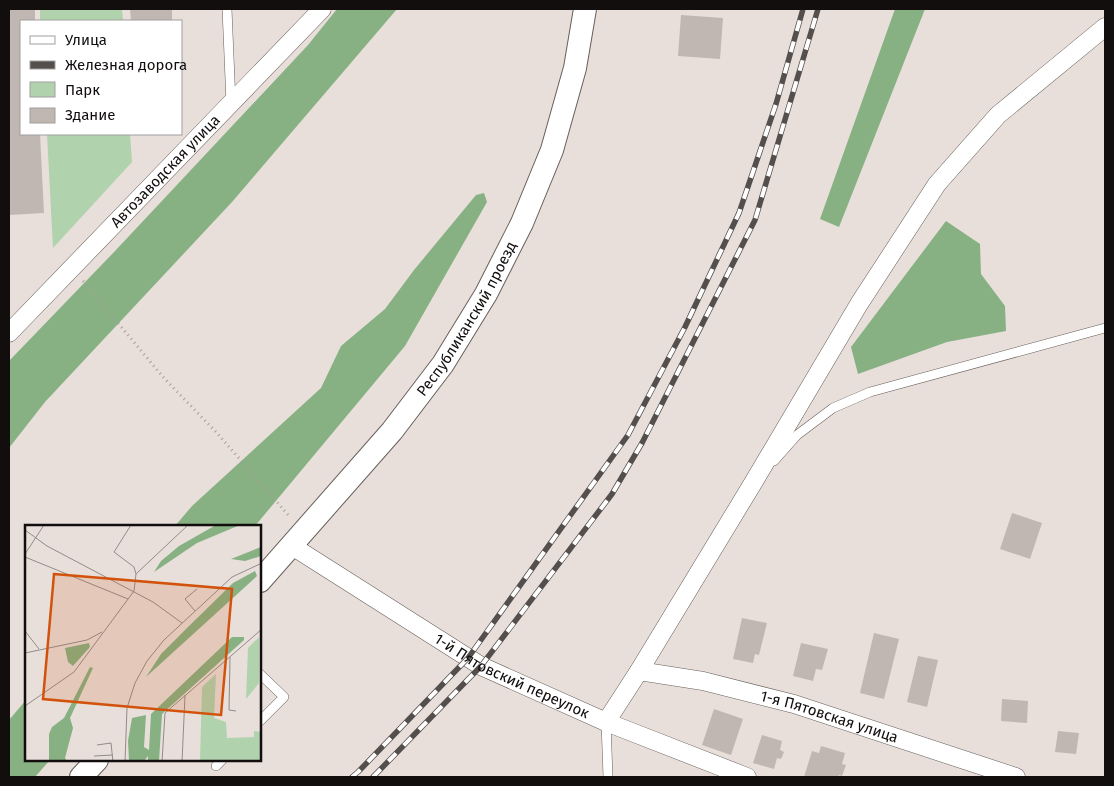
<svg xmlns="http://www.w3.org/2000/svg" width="1114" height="786" font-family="'Fira Sans',sans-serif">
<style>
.green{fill:#b0d2ad}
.forest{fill:#87b183}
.building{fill:#c0b7b2}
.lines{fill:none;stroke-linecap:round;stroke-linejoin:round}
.service-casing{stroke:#675f5b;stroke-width:10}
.minor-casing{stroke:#675f5b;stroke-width:19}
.tertiary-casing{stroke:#675f5b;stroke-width:24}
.path{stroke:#a69e9b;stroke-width:3;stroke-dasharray:1 4;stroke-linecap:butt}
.service{stroke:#fff;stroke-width:9}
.minor{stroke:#fff;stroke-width:18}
.tertiary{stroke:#fff;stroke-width:22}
.rail-casing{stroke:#544f4d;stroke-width:5.5}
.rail{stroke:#fff;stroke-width:4;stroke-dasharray:11;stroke-linecap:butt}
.labels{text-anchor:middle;stroke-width:4.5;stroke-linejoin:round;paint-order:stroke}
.street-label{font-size:15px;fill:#110e0d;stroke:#fff}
.inset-road{fill:none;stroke:#928b88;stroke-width:1}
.view{fill:#d2520c;fill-opacity:0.15;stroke:#d2520c;stroke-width:2.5}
.inset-edge{fill:none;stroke:#110e0d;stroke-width:2.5}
</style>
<rect width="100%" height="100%" fill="#e8dfda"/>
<g class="green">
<path d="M 40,9 L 122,9 L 123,21 L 40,21 Z"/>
<path d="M 47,134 L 130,134 L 132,162 L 53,248 Z"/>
</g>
<g class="forest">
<path d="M 337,9 L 397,9 L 232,202 L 45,402 L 9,448 L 9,361 L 115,251 L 308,45 Z"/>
<path d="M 895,9 L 925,9 L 839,227 L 820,219 Z"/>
<path d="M 484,193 L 487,202 L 405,346 L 255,526 L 175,526 L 192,506 L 321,388 L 341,346 L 385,309 L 414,270 L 476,195 Z"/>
<path d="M 946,221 L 980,244 L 981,274 L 1005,306 L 1006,331 L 947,342 L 858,374 L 851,347 Z"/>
<path d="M 26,700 L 26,760 L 50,760 L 35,777 L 9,777 L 9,720 Z"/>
</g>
<g class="building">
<path d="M 9,9 L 35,9 L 35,21 L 21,21 L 21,134 L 40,134 L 44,213 L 9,215 Z"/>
<path d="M 130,9 L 172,9 L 172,21 L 131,21 Z"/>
<path d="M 681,15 L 723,18 L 720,59 L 678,56 Z"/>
<path d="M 1012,513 L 1042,523 L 1030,559 L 1000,549 Z"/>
<path d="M 742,618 L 767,623 L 759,655 L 755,654 L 753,663 L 733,659 Z"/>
<path d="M 874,633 L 899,639 L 884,699 L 860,693 Z"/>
<path d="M 801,643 L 828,649 L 822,670 L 816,669 L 813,681 L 793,676 Z"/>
<path d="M 918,656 L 938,660 L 927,707 L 907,702 Z"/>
<path d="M 1002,699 L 1028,701 L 1027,723 L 1001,721 Z"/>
<path d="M 714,709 L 743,719 L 731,755 L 702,745 Z"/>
<path d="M 1058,731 L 1079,733 L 1076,754 L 1055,752 Z"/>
<path d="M 762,735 L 782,741 L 780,750 L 784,752 L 781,759 L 777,758 L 774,769 L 753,763 Z"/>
<path d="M 821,746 L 845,753 L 842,764 L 846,765 L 842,776 L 839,775 L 838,777 L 804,777 L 812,751 L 819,753 Z"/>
</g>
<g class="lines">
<g class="service-casing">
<g id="service">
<path d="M 227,9 L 231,103"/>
<path d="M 774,461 L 797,435 L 833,408 L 870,392 L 1105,328"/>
<path d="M 260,674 L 284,697 L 260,721"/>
<path d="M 606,722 L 608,777"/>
<path d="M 216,766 L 222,760"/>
</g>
</g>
<g class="minor-casing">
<g id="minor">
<path id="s1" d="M 9,333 L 322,9"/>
<path id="s2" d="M 292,546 L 481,666 L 606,722 L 747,777"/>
<path id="s3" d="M 639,671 L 703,681 L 794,704 L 1016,777"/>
<path d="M 606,722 L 639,671 L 753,483 L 859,304 L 937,184 L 998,115 L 1105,27"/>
</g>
</g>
<g class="tertiary-casing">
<g id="tertiary">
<path id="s4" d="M 260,581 L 392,431 L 443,364 L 486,294 L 522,223 L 552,150 L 575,68 L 585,9"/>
<path d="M 81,777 L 97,760"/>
</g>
</g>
<path class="path" d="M 83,281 L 163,377 L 217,433 L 290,517"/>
<use href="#service" class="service"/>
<use href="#minor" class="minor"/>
<use href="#tertiary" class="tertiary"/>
<g class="rail-casing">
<g id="rail">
<path d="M 352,777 L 358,772 L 468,658 L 628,435 L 685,327 L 739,213 L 776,104 L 803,9"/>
<path d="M 373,777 L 481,666 L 612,494 L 642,443 L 755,220 L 818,9"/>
</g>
</g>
<use href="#rail" class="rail"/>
</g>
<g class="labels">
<g class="street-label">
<text dy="5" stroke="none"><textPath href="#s1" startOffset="225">Автозаводская улица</textPath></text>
<text dy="5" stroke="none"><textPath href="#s4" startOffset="335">Республиканский проезд</textPath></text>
<text dy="5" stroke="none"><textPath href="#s2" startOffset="256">1-й Пятовский переулок</textPath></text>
<text dy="5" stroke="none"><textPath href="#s3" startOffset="196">1-я Пятовская улица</textPath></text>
</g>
</g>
<g transform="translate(25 525)">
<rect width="236" height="236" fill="#e8dfda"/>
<path d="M 234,112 L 234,158 L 221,174 L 223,123 ZM 191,149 L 189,193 L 201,197 L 202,213 L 229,212 L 229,206 L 236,207 L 236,236 L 175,236 L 177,162 Z" fill="#b0d2ad"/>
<path d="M 191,0 L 215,0 L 172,18 L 129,47 L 136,36 L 154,21 ZM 236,22 L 236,31 L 220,36 L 206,34 ZM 230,46 L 232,51 L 121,152 L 136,129 L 163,102 L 208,58 ZM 207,112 L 219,112 L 219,115 L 137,189 L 134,236 L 123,236 L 123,231 L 119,236 L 104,236 L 103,216 L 107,193 L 121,190 L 119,222 L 124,225 L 126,189 ZM 64,118 L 65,122 L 48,141 L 43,137 L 40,123 ZM 65,142 L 68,143 L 45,193 L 48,203 L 40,233 L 42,236 L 24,236 L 24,209 L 27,202 L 39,193 Z" fill="#87b183"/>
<path class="inset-road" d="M 106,0 L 89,27 L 109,42 L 111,49M 0,5 L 22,21 L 128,77 L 157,98M 0,29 L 19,0M 0,32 L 103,74M 170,86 L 160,74 L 172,64M 0,106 L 14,124M 0,128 L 62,115 L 77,107M 205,132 L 204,185 L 211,186M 0,181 L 49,147 L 109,66 L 111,49 L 163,0M 72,220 L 86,218 L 88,237M 69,231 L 88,230M 100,237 L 102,183 L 110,158 L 122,136 L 139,115 L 207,52 L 237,38M 137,237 L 140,188 L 237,104M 157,237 L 160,170"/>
<path class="view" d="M 29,49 L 207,64 L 196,190 L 18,174 Z"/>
<rect width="236" height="236" class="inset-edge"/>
</g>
<rect width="1114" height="786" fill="none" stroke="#110e0d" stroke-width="20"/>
<rect x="20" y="20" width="162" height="115" fill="#ffffff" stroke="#a09f9e"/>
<rect x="30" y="36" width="25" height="8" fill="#ffffff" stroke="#a09f9e"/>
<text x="65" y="45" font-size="15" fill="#110e0d">Улица</text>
<rect x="30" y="61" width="25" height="8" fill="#544f4d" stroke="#a09f9e"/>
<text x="65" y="70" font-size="15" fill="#110e0d">Железная дорога</text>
<rect x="30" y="82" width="25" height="15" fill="#b0d2ad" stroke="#a09f9e"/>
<text x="65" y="95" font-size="15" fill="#110e0d">Парк</text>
<rect x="30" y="108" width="25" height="15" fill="#c0b7b2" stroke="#a09f9e"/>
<text x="65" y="120" font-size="15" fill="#110e0d">Здание</text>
</svg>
